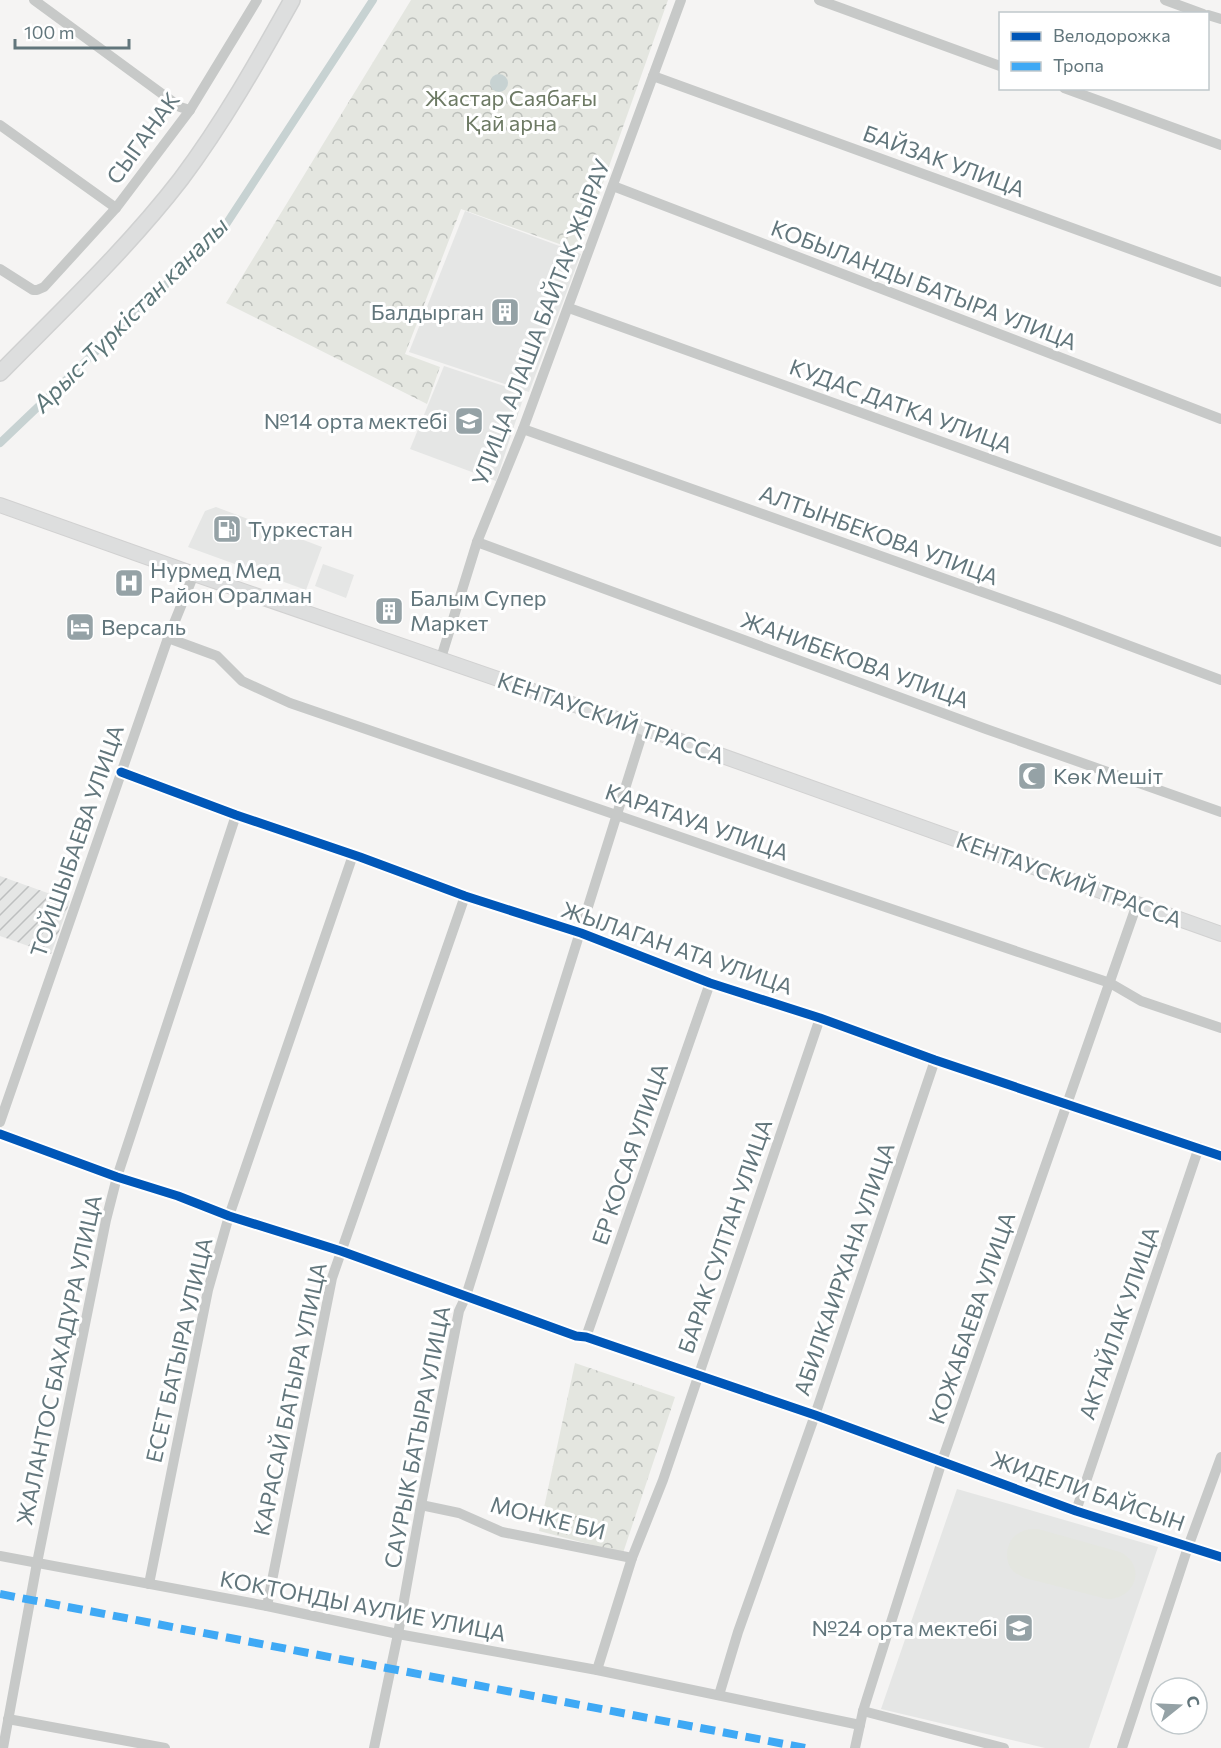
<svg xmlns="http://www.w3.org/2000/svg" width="1221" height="1748" font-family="Commissioner,sans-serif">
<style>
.built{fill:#e5e6e5}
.industrial{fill:url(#industrial-furrows)}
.grass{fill:#e4e6e0}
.park{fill:url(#park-crowns)}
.water{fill:#c7d2d2}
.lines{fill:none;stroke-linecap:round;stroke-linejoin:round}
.canal{stroke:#c7d2d2;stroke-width:8}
.major-casing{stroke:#d1d1d1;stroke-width:16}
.highway-casing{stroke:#d0d1d1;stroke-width:18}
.minor{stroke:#c7c9c8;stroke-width:10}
.major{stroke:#dddede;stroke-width:14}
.highway{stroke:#dddede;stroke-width:15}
.quiet{stroke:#3fa9f5;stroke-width:8;stroke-dasharray:15 8;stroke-linecap:butt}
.cycleway-casing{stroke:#fff;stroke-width:13}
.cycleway{stroke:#0057b8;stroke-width:9}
.labels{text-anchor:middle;stroke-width:6;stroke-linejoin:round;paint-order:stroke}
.park-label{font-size:22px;fill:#6d7a64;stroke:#fff}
.street-label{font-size:22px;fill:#62767c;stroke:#fff}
.poi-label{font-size:22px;fill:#62767c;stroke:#fff;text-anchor:start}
.water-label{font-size:24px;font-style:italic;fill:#5c7678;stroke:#fff}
</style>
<defs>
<pattern id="industrial-furrows" width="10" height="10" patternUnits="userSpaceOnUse" patternTransform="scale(1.5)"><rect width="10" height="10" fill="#e5e6e5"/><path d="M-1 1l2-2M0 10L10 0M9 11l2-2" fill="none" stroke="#bdbfbf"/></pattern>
<pattern id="park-crowns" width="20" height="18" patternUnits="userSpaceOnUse" patternTransform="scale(1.5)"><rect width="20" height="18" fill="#e4e6e0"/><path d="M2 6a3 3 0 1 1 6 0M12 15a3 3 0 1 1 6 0" fill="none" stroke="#bcbfbb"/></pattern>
</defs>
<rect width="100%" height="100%" fill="#f5f4f3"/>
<g class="built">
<path d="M 465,211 L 581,254 L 529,392 L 409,352 Z"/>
<path d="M 444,366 L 525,393 L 496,481 L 410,449 Z"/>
<path d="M 216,507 L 322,547 L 306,590 L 188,547 L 205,511 Z"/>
<path d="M 323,564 L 354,575 L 346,598 L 315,586 Z"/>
<path d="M 957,1489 L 1158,1547 L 1089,1748 L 1045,1748 L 881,1709 Z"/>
</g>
<path class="industrial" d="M 0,876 L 70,901 L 51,954 L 0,936 Z"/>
<path class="grass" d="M 1038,1529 L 1120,1552 C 1147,1565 1136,1599 1107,1599 L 1025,1578 C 1021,1576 1016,1574 1013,1571 C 1003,1560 1006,1540 1019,1533 C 1025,1529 1031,1529 1038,1529 Z"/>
<g class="park">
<path d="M 411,0 L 668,0 L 579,251 L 461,209 L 405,354 L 440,367 L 427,404 L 226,303 Z"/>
<path d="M 575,1363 L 675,1397 L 623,1553 L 539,1531 Z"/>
</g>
<circle class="water" cx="499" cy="83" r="9"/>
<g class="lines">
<path class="canal" d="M 0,443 L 221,232 L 373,0"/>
<g class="major-casing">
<path id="major" d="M 0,505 L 194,574 L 530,690 L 644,728 L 1221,934"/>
</g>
<g class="highway-casing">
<path id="highway" d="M 0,373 C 62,310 127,249 181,179 C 223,123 258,61 292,0"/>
</g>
<g class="minor">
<path d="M 34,0 L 180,107 L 190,110"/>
<path d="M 819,0 L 1000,66"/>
<path d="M 1165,0 L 1203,14"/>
<path d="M 1208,15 L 1221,19"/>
<path d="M 653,76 L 1221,282"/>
<path d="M 1064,88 L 1221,145"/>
<path d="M 0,125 L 116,208"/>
<path d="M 613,186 L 1221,419"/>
<path d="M 0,269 L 33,290 L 37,290 L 44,287 L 116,208 L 190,110 L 257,0"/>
<path d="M 569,308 L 1221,542"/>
<path d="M 523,429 L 1058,619 L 1221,680"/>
<path d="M 477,542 L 986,729 L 1221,812"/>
<path d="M 168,638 L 217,656 L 242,681 L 290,703 L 794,876 L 1110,983 L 1141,1001 L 1221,1028"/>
<path d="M 441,658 L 477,542 L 523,429 L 681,0"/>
<path d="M 121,772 L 236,815 L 360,857 L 465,896 L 581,933 L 710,983 L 820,1018 L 935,1060 L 1221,1156"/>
<path d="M 0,1122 L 168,638 L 194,574"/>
<path d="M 0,1134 L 117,1177 L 178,1196 L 229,1216 L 341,1251 L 576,1336 L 586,1337 L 815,1415 L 1076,1511 L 1221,1557"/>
<path d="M 586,1337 L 710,983"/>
<path d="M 421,1505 L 459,1513 L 502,1532 L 632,1558"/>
<path d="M 1076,1511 L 1199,1147"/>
<path d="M 0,1556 L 267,1606 L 398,1634 L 597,1670 L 860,1725"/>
<path d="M 149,1584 L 208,1290 L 229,1216 L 353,855"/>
<path d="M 267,1606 L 332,1278 L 465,896"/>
<path d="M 597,1670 L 632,1558 L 663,1480 L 820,1018"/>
<path d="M 719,1695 L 738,1632 L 815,1415 L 935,1060"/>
<path d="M 863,1711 L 1004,1748"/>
<path d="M 8,1719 L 165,1748"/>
<path d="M 3,1748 L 37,1563 L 106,1220 L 117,1177 L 236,815"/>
<path d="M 374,1748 L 398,1634 L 421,1505 L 459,1311 L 466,1296 L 644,728"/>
<path d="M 855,1748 L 863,1711 L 942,1461 L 1137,904"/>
<path d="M 1122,1748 L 1188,1547 L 1221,1457"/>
</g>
<use href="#major" class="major"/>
<use href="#highway" class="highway"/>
<path class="quiet" d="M 0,1594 L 805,1748"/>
<g class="cycleway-casing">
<g id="cycleway">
<path d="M 121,772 L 236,815 L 360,857 L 465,896 L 581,933 L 710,983 L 820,1018 L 935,1060 L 1221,1156"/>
<path d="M 0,1134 L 117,1177 L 178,1196 L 229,1216 L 341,1251 L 576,1336 L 586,1337 L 815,1415 L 1076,1511 L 1221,1557"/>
</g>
</g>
<use href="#cycleway" class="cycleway"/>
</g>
<defs>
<g id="building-square" transform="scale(1.5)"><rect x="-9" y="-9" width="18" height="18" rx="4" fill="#95a2a6" stroke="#fff"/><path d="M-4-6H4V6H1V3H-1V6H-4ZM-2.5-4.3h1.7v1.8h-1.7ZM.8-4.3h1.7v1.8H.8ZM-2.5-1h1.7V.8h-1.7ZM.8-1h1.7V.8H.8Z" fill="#fff"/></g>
<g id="school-square" transform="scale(1.5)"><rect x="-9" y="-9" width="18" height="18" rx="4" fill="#95a2a6" stroke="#fff"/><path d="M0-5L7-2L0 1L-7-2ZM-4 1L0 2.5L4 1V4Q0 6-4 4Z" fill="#fff"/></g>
<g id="fuel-square" transform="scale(1.5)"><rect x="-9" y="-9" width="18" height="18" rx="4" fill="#95a2a6" stroke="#fff"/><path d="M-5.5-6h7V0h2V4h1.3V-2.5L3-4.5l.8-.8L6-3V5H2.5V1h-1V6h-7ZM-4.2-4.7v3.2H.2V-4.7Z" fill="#fff"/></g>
<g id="hospital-square" transform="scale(1.5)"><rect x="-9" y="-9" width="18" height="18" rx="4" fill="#95a2a6" stroke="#fff"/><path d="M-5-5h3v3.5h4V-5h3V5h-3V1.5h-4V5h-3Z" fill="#fff"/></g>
<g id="hotel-square" transform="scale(1.5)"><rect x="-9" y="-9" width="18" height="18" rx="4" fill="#95a2a6" stroke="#fff"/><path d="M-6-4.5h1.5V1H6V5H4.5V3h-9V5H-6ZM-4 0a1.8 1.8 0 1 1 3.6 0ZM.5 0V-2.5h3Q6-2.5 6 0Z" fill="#fff"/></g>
<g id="mosque-square" transform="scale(1.5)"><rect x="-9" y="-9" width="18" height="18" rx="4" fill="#95a2a6" stroke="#fff"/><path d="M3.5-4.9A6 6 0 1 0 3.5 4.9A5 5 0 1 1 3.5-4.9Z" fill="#fff"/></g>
</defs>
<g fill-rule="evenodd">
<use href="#building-square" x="505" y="312"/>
<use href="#school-square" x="469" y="421"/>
<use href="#fuel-square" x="227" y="529"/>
<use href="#hospital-square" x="129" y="583"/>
<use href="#building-square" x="389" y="611"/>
<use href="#hotel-square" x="80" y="627"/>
<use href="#mosque-square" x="1032" y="776"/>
<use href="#school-square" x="1019" y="1628"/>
</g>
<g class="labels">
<g class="park-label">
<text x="511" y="106">Жастар Саябағы<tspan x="511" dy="25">Қай арна</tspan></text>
</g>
<g class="street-label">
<text transform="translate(143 138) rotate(-54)" y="8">СЫГАНАК</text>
<text transform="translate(944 161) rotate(20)" y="8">БАЙЗАК УЛИЦА</text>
<text transform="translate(924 285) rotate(21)" y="8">КОБЫЛАНДЫ БАТЫРА УЛИЦА</text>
<text transform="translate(541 322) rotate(-69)" y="8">УЛИЦА АЛАША БАЙТАҚ ЖЫРАУ</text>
<text transform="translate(901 406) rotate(20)" y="8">КУДАС ДАТКА УЛИЦА</text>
<text transform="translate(879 535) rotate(20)" y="8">АЛТЫНБЕКОВА УЛИЦА</text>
<text transform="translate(855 660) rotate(20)" y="8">ЖАНИБЕКОВА УЛИЦА</text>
<text transform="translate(611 718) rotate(19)" y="8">КЕНТАУСКИЙ ТРАССА</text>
<text transform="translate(697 822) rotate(19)" y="8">КАРАТАУА УЛИЦА</text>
<text transform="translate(77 841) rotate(-71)" y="8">ТОЙШЫБАЕВА УЛИЦА</text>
<text transform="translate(1069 880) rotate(20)" y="8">КЕНТАУСКИЙ ТРАССА</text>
<text transform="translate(677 948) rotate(19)" y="8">ЖЫЛАГАН АТА УЛИЦА</text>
<text transform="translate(630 1154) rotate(-71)" y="8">ЕР КОСАЯ УЛИЦА</text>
<text transform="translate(725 1236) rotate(-71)" y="8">БАРАК СУЛТАН УЛИЦА</text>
<text transform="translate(844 1269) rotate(-71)" y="8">АБИЛКАИРХАНА УЛИЦА</text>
<text transform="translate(972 1318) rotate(-71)" y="8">КОЖАБАЕВА УЛИЦА</text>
<text transform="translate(1119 1323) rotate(-71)" y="8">АКТАЙЛАК УЛИЦА</text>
<text transform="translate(179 1350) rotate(-77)" y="8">ЕСЕТ БАТЫРА УЛИЦА</text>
<text transform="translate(59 1360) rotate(-78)" y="8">ЖАЛАНТОС БАХАДУРА УЛИЦА</text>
<text transform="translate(290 1399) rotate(-78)" y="8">КАРАСАЙ БАТЫРА УЛИЦА</text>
<text transform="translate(417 1437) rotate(-79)" y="8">САУРЫК БАТЫРА УЛИЦА</text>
<text transform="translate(1088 1491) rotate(19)" y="8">ЖИДЕЛИ БАЙСЫН</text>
<text transform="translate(548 1518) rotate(14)" y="8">МОНКЕ БИ</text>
<text transform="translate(363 1606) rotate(11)" y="8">КОКТОНДЫ АУЛИЕ УЛИЦА</text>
</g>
<g class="poi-label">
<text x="484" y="320" text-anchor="end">Балдырган</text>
<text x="448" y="429" text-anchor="end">№14 орта мектебі</text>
<text x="248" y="537">Туркестан</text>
<text x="150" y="578">Нурмед Мед<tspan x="150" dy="25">Район Оралман</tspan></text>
<text x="410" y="606">Балым Супер<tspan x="410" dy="25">Маркет</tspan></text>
<text x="101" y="635">Версаль</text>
<text x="1053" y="784">Көк Мешіт</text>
<text x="998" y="1636" text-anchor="end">№24 орта мектебі</text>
</g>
<g class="water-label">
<text transform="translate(131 315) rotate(-45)" y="8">Арыс-Түркістан каналы</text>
</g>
</g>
<rect x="999" y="12" width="210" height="78" fill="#ffffff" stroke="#c0c8cb" stroke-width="1.5"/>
<rect x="1011" y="32" width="30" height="9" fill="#0057b8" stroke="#c0c8cb" stroke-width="1.5"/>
<text x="1053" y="42" font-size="18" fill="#62767c">Велодорожка</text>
<rect x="1011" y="62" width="30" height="9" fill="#3fa9f5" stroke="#c0c8cb" stroke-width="1.5"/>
<text x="1053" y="72" font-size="18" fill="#62767c">Тропа</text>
<g transform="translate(1179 1706) rotate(72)"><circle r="28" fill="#ffffff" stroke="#c0c8cb" stroke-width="1.5"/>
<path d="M0-4.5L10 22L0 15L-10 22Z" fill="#95a2a6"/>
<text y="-9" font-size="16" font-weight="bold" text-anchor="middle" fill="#62767c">С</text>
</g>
<path d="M15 39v9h114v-9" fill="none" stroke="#62767c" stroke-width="3"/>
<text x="24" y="39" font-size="18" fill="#62767c" stroke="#ffffff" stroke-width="4.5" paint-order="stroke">100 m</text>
</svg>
